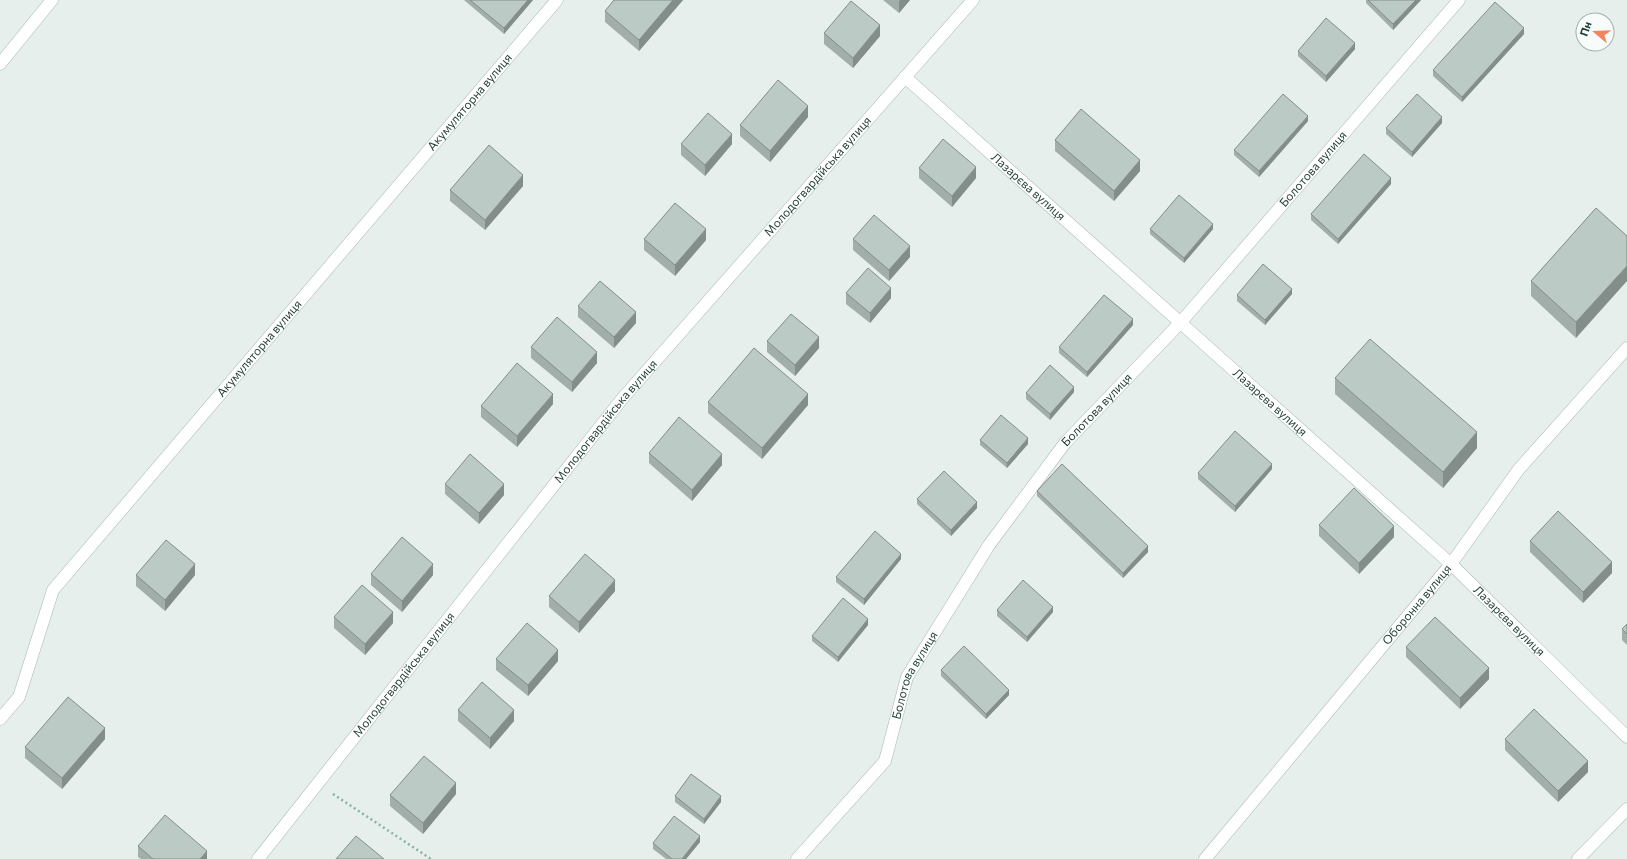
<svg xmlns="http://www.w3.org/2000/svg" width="1627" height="859" font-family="Commissioner,sans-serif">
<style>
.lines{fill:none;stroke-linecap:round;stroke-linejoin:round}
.minor-casing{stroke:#a8b8b2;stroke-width:13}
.path{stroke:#86b3a5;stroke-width:2.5;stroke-dasharray:2 3;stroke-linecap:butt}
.minor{stroke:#fff;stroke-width:12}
.wall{fill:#a1aea9}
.shaded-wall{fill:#838d89}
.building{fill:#bbcac4;stroke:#838d89}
.labels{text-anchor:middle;stroke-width:3;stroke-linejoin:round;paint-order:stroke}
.street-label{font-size:12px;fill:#24423a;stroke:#f7fbf9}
</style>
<rect width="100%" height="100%" fill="#e6efeb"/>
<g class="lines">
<g class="minor-casing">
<g id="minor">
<path d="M 0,64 L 52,0"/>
<path id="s1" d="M 905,77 L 1451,564 L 1627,737"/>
<path id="s2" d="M 0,719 L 19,697 L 53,590 L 557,0"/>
<path id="s3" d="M 258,859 L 622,399 L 973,0"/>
<path id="s4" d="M 797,859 L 885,761 L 907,677 L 989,545 L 1065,443 L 1181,322 L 1459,0"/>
<path id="s5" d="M 1205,859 L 1451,564 L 1519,469 L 1627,348"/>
<path d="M 1578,859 L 1627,809"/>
</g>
</g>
<path class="path" d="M 333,794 L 431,859"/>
<use href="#minor" class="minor"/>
</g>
<g class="wall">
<path d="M 464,0 L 533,0 L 504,34 Z"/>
<path d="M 614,0 L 683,0 L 639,51 L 605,22 L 605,11 Z"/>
<path d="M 883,0 L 910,0 L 899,13 Z"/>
<path d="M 1366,0 L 1421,0 L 1393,30 L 1366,3 Z"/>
<path d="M 824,33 L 880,36 L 853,68 L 824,44 Z"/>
<path d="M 1524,34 L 1462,102 L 1433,76 L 1433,70 Z"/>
<path d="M 1355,49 L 1326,82 L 1298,56 L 1298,51 Z"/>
<path d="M 808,117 L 770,162 L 740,136 L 740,125 Z"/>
<path d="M 1308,121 L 1259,177 L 1234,155 L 1234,150 Z"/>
<path d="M 1442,123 L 1412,157 L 1386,134 L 1386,128 Z"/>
<path d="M 1055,140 L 1140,171 L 1114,201 L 1055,151 Z"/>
<path d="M 681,144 L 732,144 L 705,176 L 681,155 Z"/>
<path d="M 919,168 L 976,178 L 952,207 L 919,178 Z"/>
<path d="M 1391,184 L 1338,244 L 1311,220 L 1311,214 Z"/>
<path d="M 523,186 L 485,230 L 450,201 L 450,190 Z"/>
<path d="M 1596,208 L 1576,338 L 1531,296 L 1531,281 Z"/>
<path d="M 1150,229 L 1213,229 L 1184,263 L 1150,234 Z"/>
<path d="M 644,239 L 706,240 L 675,276 L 644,250 Z"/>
<path d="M 853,239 L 910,257 L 889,281 L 853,250 Z"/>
<path d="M 846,293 L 891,298 L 870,323 L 846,304 Z"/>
<path d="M 1292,294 L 1265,325 L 1237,301 L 1237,295 Z"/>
<path d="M 578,306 L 636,323 L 614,348 L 578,317 Z"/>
<path d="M 1133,325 L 1087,377 L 1059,353 L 1059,347 Z"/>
<path d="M 767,341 L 819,348 L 795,376 L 767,352 Z"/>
<path d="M 531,347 L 597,363 L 572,392 L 531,358 Z"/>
<path d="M 1335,378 L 1477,448 L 1443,488 L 1335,394 Z"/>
<path d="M 1074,392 L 1050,420 L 1026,399 L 1026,393 Z"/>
<path d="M 708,402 L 808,405 L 762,459 L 708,413 Z"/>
<path d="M 553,404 L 517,447 L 481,417 L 481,406 Z"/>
<path d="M 980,440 L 1028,444 L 1007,468 L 980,445 Z"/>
<path d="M 649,453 L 722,465 L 692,501 L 649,463 Z"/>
<path d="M 1272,469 L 1235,512 L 1198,479 L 1198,473 Z"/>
<path d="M 445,484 L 504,495 L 479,524 L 445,494 Z"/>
<path d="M 1037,491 L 1148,552 L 1123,578 L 1037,496 Z"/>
<path d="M 917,499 L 977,508 L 951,536 L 917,504 Z"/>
<path d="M 1319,525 L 1394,537 L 1359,574 L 1319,536 Z"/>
<path d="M 1530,541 L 1612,573 L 1583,603 L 1530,552 Z"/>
<path d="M 901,559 L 864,605 L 836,582 L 836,577 Z"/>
<path d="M 371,574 L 433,575 L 402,612 L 371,585 Z"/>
<path d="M 136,575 L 195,575 L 165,611 L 136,586 Z"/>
<path d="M 615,591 L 579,633 L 549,607 L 549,596 Z"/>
<path d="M 997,610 L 1053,612 L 1027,642 L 997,616 Z"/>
<path d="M 334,617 L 393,623 L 365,655 L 334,628 Z"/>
<path d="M 1627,624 L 1627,645 L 1622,640 L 1622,629 Z"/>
<path d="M 868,625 L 838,662 L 812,641 L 812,636 Z"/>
<path d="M 1406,647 L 1489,679 L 1460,709 L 1406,657 Z"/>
<path d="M 496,659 L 558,661 L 528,696 L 496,670 Z"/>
<path d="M 941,670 L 1009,695 L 986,719 L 941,676 Z"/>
<path d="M 458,710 L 514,721 L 490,749 L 458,721 Z"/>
<path d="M 105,739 L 62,789 L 25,758 L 25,747 Z"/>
<path d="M 1505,739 L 1588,772 L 1558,802 L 1505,750 Z"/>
<path d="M 456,794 L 423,834 L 390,806 L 390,795 Z"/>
<path d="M 675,796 L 721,802 L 704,824 L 675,802 Z"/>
<path d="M 700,842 L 686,859 L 666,859 L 653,849 L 653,843 Z"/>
<path d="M 138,846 L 207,859 L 141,859 L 138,857 Z"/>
</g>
<g class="shaded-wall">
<path d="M 528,0 L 533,0 L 504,34 L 504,28 Z"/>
<path d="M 673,0 L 683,0 L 639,51 L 639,40 Z"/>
<path d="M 900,0 L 910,0 L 899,13 L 899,2 Z"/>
<path d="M 1416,0 L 1421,0 L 1393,30 L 1393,24 Z"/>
<path d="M 880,25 L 880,36 L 853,68 L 853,58 Z"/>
<path d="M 1524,28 L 1524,34 L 1462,102 L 1462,97 Z"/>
<path d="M 1355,43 L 1355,49 L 1326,82 L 1326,76 Z"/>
<path d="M 808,106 L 808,117 L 770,162 L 770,151 Z"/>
<path d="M 1308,116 L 1308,121 L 1259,177 L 1259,171 Z"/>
<path d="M 1442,117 L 1442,123 L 1412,157 L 1412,152 Z"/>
<path d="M 732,134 L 732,144 L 705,176 L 705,165 Z"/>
<path d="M 1140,160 L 1140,171 L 1114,201 L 1114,191 Z"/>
<path d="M 976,167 L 976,178 L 952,207 L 952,196 Z"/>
<path d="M 523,175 L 523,186 L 485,230 L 485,220 Z"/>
<path d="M 1391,178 L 1391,184 L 1338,244 L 1338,239 Z"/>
<path d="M 1213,224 L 1213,229 L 1184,263 L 1184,258 Z"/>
<path d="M 706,229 L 706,240 L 675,276 L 675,265 Z"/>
<path d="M 910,246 L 910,257 L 889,281 L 889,270 Z"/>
<path d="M 1627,266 L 1627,281 L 1576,338 L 1576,322 Z"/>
<path d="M 891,288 L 891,298 L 870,323 L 870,313 Z"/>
<path d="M 1292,289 L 1292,294 L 1265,325 L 1265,320 Z"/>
<path d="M 636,312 L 636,323 L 614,348 L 614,337 Z"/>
<path d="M 1133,319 L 1133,325 L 1087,377 L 1087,372 Z"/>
<path d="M 819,337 L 819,348 L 795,376 L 795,365 Z"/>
<path d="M 597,352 L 597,363 L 572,392 L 572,382 Z"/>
<path d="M 1074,387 L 1074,392 L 1050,420 L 1050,414 Z"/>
<path d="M 553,394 L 553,404 L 517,447 L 517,436 Z"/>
<path d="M 808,394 L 808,405 L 762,459 L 762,448 Z"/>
<path d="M 1477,432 L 1477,448 L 1443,488 L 1443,472 Z"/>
<path d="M 1028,438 L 1028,444 L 1007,468 L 1007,463 Z"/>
<path d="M 722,454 L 722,465 L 692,501 L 692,490 Z"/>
<path d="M 1272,464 L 1272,469 L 1235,512 L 1235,506 Z"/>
<path d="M 504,484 L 504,495 L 479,524 L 479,513 Z"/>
<path d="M 977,502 L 977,508 L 951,536 L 951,530 Z"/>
<path d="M 1394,526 L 1394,537 L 1359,574 L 1359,563 Z"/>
<path d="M 1148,546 L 1148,552 L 1123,578 L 1123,573 Z"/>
<path d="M 901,554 L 901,559 L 864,605 L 864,599 Z"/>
<path d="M 1612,562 L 1612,573 L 1583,603 L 1583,592 Z"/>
<path d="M 195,564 L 195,575 L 165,611 L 165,600 Z"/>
<path d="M 433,564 L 433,575 L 402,612 L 402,601 Z"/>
<path d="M 615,580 L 615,591 L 579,633 L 579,622 Z"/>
<path d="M 1053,607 L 1053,612 L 1027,642 L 1027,637 Z"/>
<path d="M 393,612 L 393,623 L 365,655 L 365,644 Z"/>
<path d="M 868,619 L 868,625 L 838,662 L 838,657 Z"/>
<path d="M 558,650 L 558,661 L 528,696 L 528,685 Z"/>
<path d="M 1489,668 L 1489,679 L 1460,709 L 1460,698 Z"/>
<path d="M 1009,690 L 1009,695 L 986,719 L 986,714 Z"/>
<path d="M 514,710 L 514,721 L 490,749 L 490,738 Z"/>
<path d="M 105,728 L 105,739 L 62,789 L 62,778 Z"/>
<path d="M 1588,761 L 1588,772 L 1558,802 L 1558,791 Z"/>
<path d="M 456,783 L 456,794 L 423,834 L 423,823 Z"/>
<path d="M 721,796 L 721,802 L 704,824 L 704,819 Z"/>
<path d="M 700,836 L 700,842 L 686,859 L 682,859 Z"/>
<path d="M 207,851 L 207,859 L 200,859 Z"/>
</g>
<g class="building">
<path d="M 470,0 L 528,0 L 504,28 Z"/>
<path d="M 614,0 L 673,0 L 639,40 L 605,11 Z"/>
<path d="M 1368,0 L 1416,0 L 1393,24 Z"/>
<path d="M 851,1 L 880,25 L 853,58 L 824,33 Z"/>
<path d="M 1495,2 L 1524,28 L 1462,97 L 1433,70 Z"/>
<path d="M 1326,18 L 1355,43 L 1326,76 L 1298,51 Z"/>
<path d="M 778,80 L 808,106 L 770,151 L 740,125 Z"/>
<path d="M 1283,94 L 1308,116 L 1259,171 L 1234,150 Z"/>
<path d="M 1417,94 L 1442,117 L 1412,152 L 1386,128 Z"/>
<path d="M 1081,109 L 1140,160 L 1114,191 L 1055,140 Z"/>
<path d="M 708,113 L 732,134 L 705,165 L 681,144 Z"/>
<path d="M 943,139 L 976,167 L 952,196 L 919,168 Z"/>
<path d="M 489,145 L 523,175 L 485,220 L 450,190 Z"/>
<path d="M 1364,154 L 1391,178 L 1338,239 L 1311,214 Z"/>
<path d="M 1179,195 L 1213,224 L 1184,258 L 1150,229 Z"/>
<path d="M 675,203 L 706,229 L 675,265 L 644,239 Z"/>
<path d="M 1596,208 L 1627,236 L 1627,266 L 1576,322 L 1531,281 Z"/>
<path d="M 874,215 L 910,246 L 889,270 L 853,239 Z"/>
<path d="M 1263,264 L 1292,289 L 1265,320 L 1237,295 Z"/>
<path d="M 868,268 L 891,288 L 870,313 L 846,293 Z"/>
<path d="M 600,281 L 636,312 L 614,337 L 578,306 Z"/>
<path d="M 1104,295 L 1133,319 L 1087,372 L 1059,347 Z"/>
<path d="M 791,314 L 819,337 L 795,365 L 767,341 Z"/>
<path d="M 557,317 L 597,352 L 572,382 L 531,347 Z"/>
<path d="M 1370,339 L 1477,432 L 1443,472 L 1335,378 Z"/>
<path d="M 754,348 L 808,394 L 762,448 L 708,402 Z"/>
<path d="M 517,363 L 553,394 L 517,436 L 481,406 Z"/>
<path d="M 1050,365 L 1074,387 L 1050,414 L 1026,393 Z"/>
<path d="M 1001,415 L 1028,438 L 1007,463 L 980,440 Z"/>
<path d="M 679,417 L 722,454 L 692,490 L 649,453 Z"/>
<path d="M 1235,431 L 1272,464 L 1235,506 L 1198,473 Z"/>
<path d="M 470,454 L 504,484 L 479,513 L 445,484 Z"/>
<path d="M 1062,464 L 1148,546 L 1123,573 L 1037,491 Z"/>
<path d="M 944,471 L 977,502 L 951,530 L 917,499 Z"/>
<path d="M 1354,488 L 1394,526 L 1359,563 L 1319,525 Z"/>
<path d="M 1558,511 L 1612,562 L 1583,592 L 1530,541 Z"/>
<path d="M 875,531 L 901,554 L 864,599 L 836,577 Z"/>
<path d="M 402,537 L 433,564 L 402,601 L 371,574 Z"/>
<path d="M 166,540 L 195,564 L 165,600 L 136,575 Z"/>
<path d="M 585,554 L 615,580 L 579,622 L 549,596 Z"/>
<path d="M 1023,580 L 1053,607 L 1027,637 L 997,610 Z"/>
<path d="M 362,585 L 393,612 L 365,644 L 334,617 Z"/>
<path d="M 843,598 L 868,619 L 838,657 L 812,636 Z"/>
<path d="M 1435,617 L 1489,668 L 1460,698 L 1406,647 Z"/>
<path d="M 527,623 L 558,650 L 528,685 L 496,659 Z"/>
<path d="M 1627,624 L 1627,634 L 1622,629 Z"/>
<path d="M 964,646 L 1009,690 L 986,714 L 941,670 Z"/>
<path d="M 482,682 L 514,710 L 490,738 L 458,710 Z"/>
<path d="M 68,697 L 105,728 L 62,778 L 25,747 Z"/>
<path d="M 1534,709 L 1588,761 L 1558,791 L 1505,739 Z"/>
<path d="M 424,756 L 456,783 L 423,823 L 390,795 Z"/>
<path d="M 691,774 L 721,796 L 704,819 L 675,796 Z"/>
<path d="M 165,815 L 207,851 L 200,859 L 153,859 L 138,846 Z"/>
<path d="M 674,816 L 700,836 L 682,859 L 672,859 L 653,843 Z"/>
<path d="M 356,836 L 384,859 L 336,859 Z"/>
</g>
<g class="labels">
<g class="street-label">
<text dy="4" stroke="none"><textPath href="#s2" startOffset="783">Акумуляторна вулиця</textPath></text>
<text dy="4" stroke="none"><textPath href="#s4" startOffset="871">Болотова вулиця</textPath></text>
<text dy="4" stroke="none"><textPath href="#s3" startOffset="883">Молодогвардійська вулиця</textPath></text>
<text dy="4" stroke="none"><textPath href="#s1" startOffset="165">Лазарєва вулиця</textPath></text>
<text dy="4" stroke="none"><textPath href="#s2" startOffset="459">Акумуляторна вулиця</textPath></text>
<text dy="4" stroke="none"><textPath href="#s1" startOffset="489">Лазарєва вулиця</textPath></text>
<text dy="4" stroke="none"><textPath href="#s4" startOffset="547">Болотова вулиця</textPath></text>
<text dy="4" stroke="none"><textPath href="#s3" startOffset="559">Молодогвардійська вулиця</textPath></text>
<text dy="4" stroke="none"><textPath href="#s5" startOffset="331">Оборонна вулиця</textPath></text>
<text dy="4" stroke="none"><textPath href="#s1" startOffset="813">Лазарєва вулиця</textPath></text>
<text dy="4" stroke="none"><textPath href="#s3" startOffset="235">Молодогвардійська вулиця</textPath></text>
<text dy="4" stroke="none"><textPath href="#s4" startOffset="223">Болотова вулиця</textPath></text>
</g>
</g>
<g transform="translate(1595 32) rotate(289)"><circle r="19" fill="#f7fbf9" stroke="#a3b1ad"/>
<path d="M0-3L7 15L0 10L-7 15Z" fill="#f4845f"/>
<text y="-6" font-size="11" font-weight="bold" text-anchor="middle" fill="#24423a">Пн</text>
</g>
</svg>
